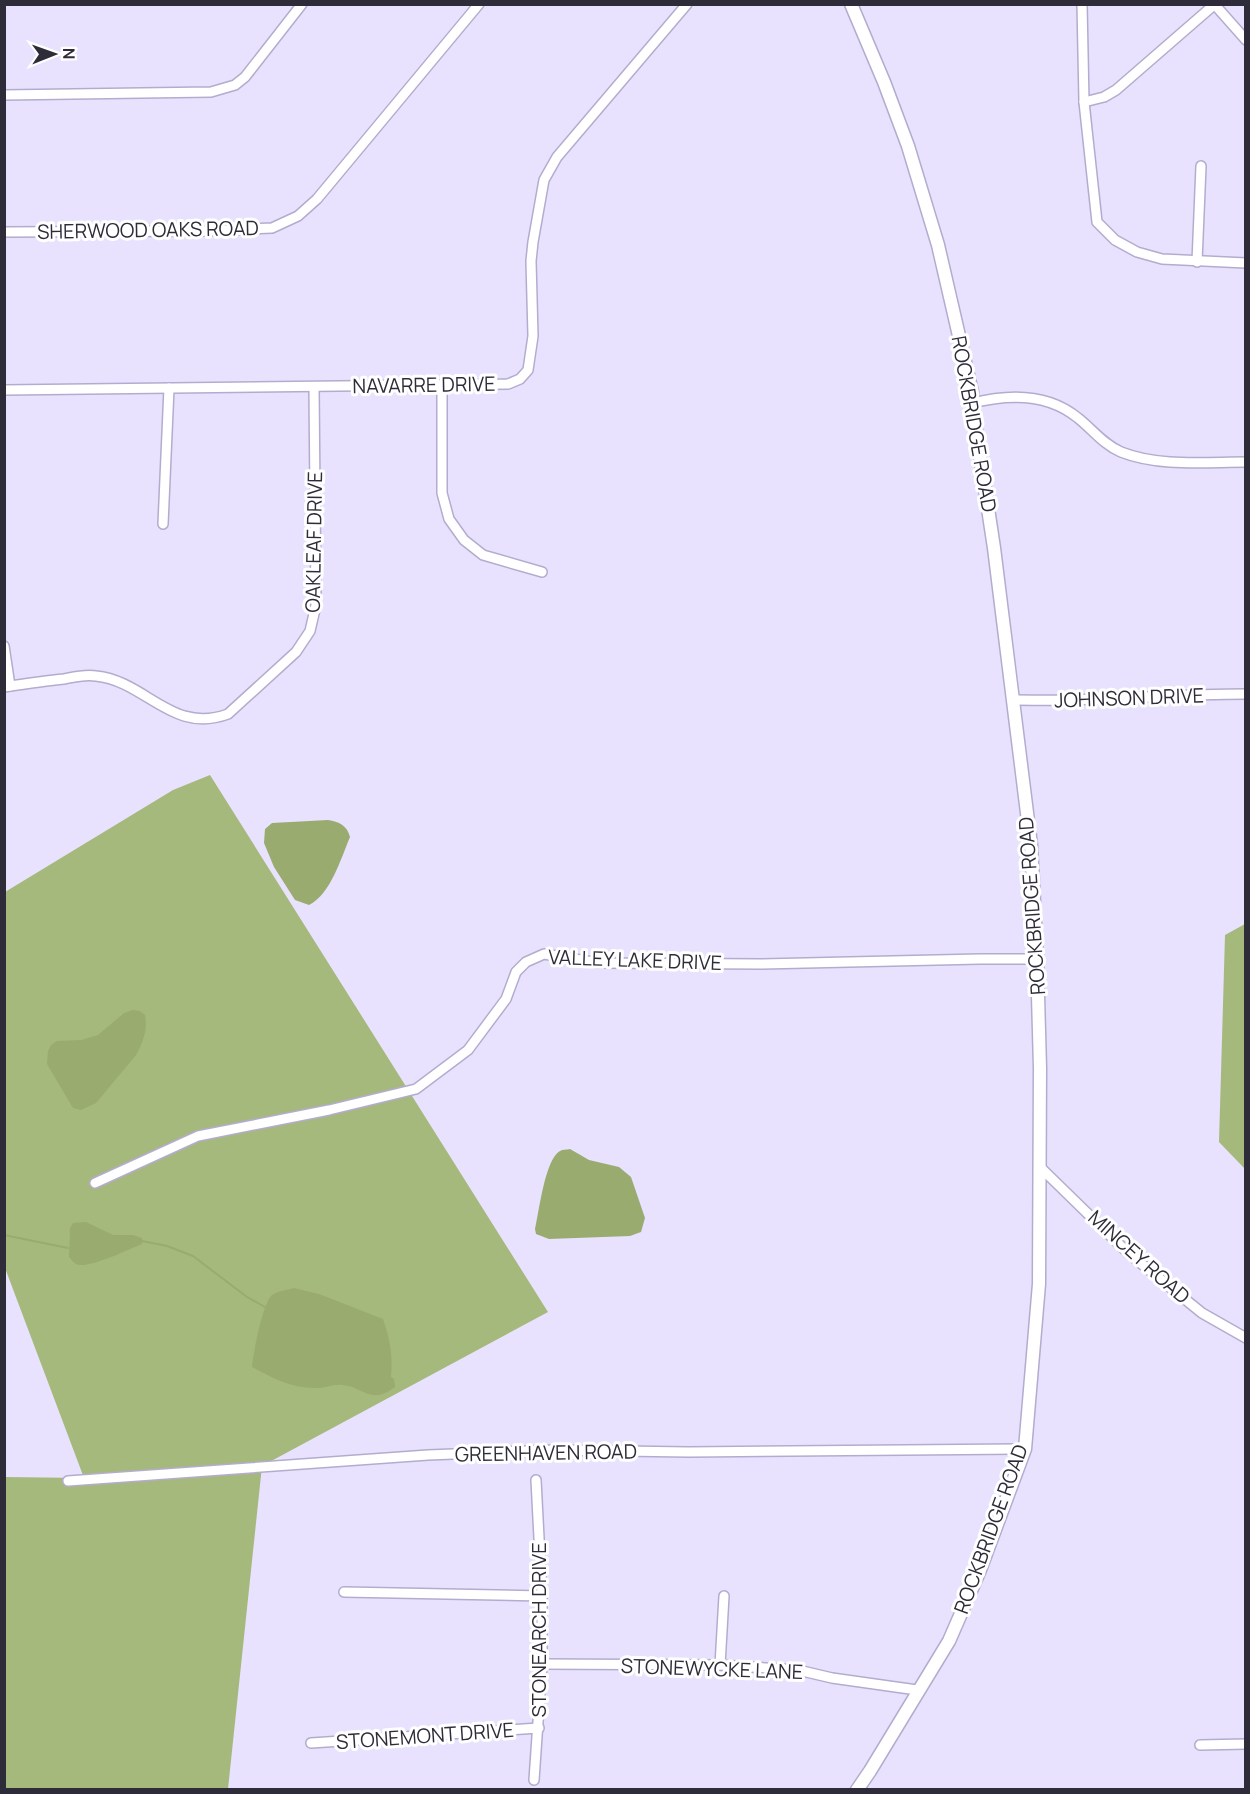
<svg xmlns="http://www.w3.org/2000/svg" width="1250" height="1794" font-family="Manrope,sans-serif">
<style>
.forest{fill:#a6b97c}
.water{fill:#99ab6f}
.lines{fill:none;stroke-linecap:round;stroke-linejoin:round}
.stream{stroke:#99ab6f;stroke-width:2}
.street-casing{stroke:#b4acce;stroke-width:12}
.secondary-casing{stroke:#b4acce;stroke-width:15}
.street{stroke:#fff;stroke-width:9}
.secondary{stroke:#fff;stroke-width:12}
.labels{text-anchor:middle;stroke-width:6;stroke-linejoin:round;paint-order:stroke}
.street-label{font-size:20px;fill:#2f2c39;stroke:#fff}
</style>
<rect width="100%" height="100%" fill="#e8e2fe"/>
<g class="forest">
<path d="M 210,775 L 548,1312 L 262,1466 L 228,1789 L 5,1789 L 5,1477 L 84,1478 L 5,1268 L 5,892 L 173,790 Z"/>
<path d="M 1245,924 L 1245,1169 L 1219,1142 L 1225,935 Z"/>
</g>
<g class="water">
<path d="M 328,820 C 339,822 347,825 350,837 C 341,858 331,894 309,905 L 295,900 L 274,867 L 264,843 L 265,829 L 272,823 Z"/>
<path d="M 133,1010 L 140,1011 L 145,1015 C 148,1029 143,1043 136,1055 L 96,1103 L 81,1110 L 73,1108 L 47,1064 L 48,1051 L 51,1045 L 57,1041 L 81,1040 L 98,1035 L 124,1013 Z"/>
<path d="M 570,1149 L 589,1160 L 619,1167 L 631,1177 L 645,1218 L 641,1232 L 630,1236 L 549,1239 L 536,1234 L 535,1229 C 539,1212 545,1159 560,1151 C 563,1149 567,1150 570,1149 Z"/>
<path d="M 86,1222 L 113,1235 L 133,1235 L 142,1238 L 142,1244 C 129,1249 87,1270 76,1264 C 75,1264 70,1258 69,1257 L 70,1228 L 73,1223 Z"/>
<path d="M 294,1288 L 319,1294 L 383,1319 C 390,1339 393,1356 391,1377 L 394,1379 L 395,1387 C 371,1406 362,1386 342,1385 C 334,1384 326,1388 318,1388 C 293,1389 274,1379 252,1367 C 253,1354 263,1302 272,1295 C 278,1291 287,1290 294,1288 Z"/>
</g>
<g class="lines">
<g class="stream">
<path d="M 4,1235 L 68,1248"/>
<path d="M 142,1241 L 167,1246 L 193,1256 L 247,1297 L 265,1307"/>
</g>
<g class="street-casing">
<g id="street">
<path d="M 1082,4 L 1084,102 L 1097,222 L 1115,240 L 1137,252 L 1162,259 L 1246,263"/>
<path d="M 1215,5 L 1246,40"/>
<path d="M 4,95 L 211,92 L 235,85 L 245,77 L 302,4"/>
<path d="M 1084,102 L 1104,97 L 1116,90 L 1215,4"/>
<path d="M 4,232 L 206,231 L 272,228 L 298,216 L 317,199 L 479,4"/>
<path d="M 1197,262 L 1201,166"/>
<path d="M 442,385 L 442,493 L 449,519 L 464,540 L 483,555 L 542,572"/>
<path d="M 4,390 L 508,384 L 520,379 L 528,370 L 533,336 L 531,261 L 533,242 L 544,180 L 557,157 L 687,4"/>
<path d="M 972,403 C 1008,394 1048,393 1078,418 C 1092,429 1104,445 1121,452 C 1159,467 1205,462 1246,462"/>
<path d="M 163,524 L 169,388"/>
<path d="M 4,646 L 10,686"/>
<path d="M 4,687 C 24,684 44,681 64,679 C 74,677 85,674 96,676 C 146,681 172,735 228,714 L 296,652 L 310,631 L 316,605 L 314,387"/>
<path d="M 1012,700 C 1090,702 1168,694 1246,694"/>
<path d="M 1040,1167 L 1127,1252 L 1202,1313 L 1246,1338"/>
<path d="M 95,1183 L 198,1136 L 329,1110 L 416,1089 L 468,1050 L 506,999 L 516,972 L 526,962 L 544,954 L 599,963 L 761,964 L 980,959 L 1037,959"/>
<path d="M 68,1481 L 428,1455 L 554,1450 L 689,1452 L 1025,1449"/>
<path d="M 344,1592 L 542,1596"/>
<path d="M 542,1664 L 720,1665 L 798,1670 L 832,1678 L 917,1690"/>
<path d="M 720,1665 L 724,1596"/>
<path d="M 311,1743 L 539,1728"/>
<path d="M 1200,1745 L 1246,1744"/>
<path d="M 534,1780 L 542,1664 L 542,1596 L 536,1480"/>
</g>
</g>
<g class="secondary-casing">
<path id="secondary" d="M 851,4 L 884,82 L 908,146 L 938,245 L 972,392 L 972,403 L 994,548 L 1031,845 L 1037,959 L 1040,1068 L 1039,1284 L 1025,1449 L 980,1570 L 949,1641 L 870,1771 L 857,1790"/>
</g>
<use href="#street" class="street"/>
<use href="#secondary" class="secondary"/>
</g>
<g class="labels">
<g class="street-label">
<text transform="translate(148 230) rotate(-1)" y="7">SHERWOOD OAKS ROAD</text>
<text transform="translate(424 385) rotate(-1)" y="7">NAVARRE DRIVE</text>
<text transform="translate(974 424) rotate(80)" y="7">ROCKBRIDGE ROAD</text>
<text transform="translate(314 542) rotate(-89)" y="7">OAKLEAF DRIVE</text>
<text transform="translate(1129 698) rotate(-2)" y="7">JOHNSON DRIVE</text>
<text transform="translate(1032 906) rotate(-94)" y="7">ROCKBRIDGE ROAD</text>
<text transform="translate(635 960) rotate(2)" y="7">VALLEY LAKE DRIVE</text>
<text transform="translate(1139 1257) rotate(42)" y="7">MINCEY ROAD</text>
<text transform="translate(546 1453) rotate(-1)" y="7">GREENHAVEN ROAD</text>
<text transform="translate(991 1529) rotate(-70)" y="7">ROCKBRIDGE ROAD</text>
<text transform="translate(539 1630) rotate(-90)" y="7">STONEARCH DRIVE</text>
<text transform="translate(712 1669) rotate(2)" y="7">STONEWYCKE LANE</text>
<text transform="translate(425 1736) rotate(-4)" y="7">STONEMONT DRIVE</text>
</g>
</g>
<rect width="1250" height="1794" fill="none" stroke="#2f2c39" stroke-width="12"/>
<g transform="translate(54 54) rotate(89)" stroke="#ffffff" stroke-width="4.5" paint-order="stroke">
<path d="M0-4.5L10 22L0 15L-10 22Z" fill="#2f2c39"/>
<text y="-9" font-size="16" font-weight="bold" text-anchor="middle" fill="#2f2c39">N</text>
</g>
</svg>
